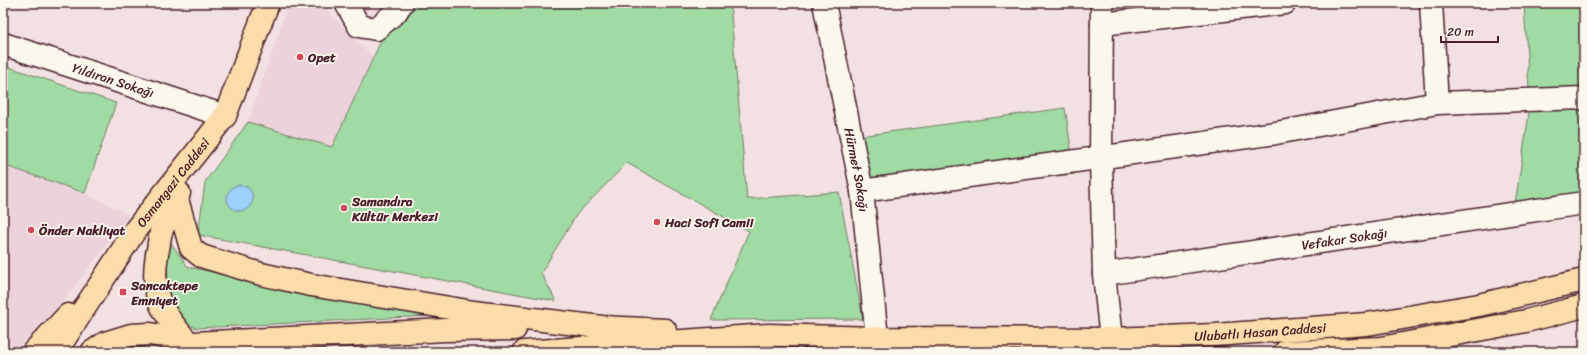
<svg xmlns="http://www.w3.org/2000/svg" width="1587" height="355" font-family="Sriracha,sans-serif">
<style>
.built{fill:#edd2db}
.green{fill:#9fdba2;stroke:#747d66}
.water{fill:#9cd1fa;stroke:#7b8aa7}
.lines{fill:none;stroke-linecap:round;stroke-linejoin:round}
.minor-casing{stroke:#4a1f2b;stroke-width:25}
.primary-casing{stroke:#4a1f2b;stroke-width:25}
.minor{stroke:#fbf7ec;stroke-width:22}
.primary{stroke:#fbddab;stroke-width:22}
.poi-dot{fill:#d1495b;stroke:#fbf7ec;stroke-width:1.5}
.labels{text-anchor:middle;stroke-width:3.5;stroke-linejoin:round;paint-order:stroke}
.poi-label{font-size:13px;font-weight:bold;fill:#4a1f2b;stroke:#fbf7ec;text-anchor:start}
.street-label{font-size:13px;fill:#4a1f2b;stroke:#fbf7ec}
</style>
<rect width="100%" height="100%" fill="#f3e1e2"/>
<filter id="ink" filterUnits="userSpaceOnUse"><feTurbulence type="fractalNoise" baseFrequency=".025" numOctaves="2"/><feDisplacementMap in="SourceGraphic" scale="8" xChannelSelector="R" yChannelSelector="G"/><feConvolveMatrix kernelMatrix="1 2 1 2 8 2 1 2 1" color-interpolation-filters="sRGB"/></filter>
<g filter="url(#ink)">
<g class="built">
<path d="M 289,3 L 321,3 L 373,57 L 332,147 L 248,122 Z"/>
<path d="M 359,3 L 374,3 L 365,15 Z"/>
<path d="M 3,165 L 85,193 L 130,215 L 49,320 L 12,352 L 3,352 Z"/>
</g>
<g class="green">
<path d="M 401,3 L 730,3 L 747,199 L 839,192 L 863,319 L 711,320 L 749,231 L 627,163 L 577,214 L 541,273 L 556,301 L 198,235 L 205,182 L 248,122 L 332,147 L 396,8 Z"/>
<path d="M 1524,3 L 1584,3 L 1584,265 L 1581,265 L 1580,211 L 1513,217 L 1530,107 Z"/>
<path d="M 3,65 L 116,103 L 85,193 L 3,165 Z"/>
<path d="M 1065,108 L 1075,174 L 865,196 L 852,137 Z"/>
<path d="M 171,243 L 188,267 L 429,316 L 196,328 L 177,318 L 169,296 L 167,263 Z"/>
<path d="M 139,347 L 160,352 L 119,352 L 125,348 Z"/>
</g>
<circle class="water" cx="240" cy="198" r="13"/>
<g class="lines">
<g class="minor-casing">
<g id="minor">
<path d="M 346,3 L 359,26 L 376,29 L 396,12 L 402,3"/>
<path id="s1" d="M 824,3 L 862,191 L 877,338"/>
<path d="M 1102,3 L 1101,159 L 1104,274 L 1111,339"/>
<path d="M 1431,3 L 1437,103"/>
<path d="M 1102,24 L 1285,3"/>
<path id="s2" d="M 3,44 L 225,116"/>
<path d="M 862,191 L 1276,133 L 1437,103 L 1584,98"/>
<path id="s3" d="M 1104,274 L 1584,203"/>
</g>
</g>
<g class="primary-casing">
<g id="primary">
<path d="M 179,193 C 175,207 166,219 161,232 C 159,239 159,247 157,254 C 150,296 161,311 188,342"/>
<path d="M 177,199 L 191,248 L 201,256 L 261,274 L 311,285 L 474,312 L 602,327 L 665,330"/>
<path d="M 33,352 L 68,315"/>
<path id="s4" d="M 56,352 L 136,229 L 225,116 L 268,3"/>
<path d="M 92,352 L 105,343 L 131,335 L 150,334 L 193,343 L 445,330 L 515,329"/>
<path id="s5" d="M 524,352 L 768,335 L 877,338 L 1111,339 L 1215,335 L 1367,324 L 1479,305 L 1584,280"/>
<path d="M 1285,352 L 1381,348 L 1526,321 L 1584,306"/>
</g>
</g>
<use href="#minor" class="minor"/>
<use href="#primary" class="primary"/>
</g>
</g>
<g class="poi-dot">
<circle cx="300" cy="57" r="4"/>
<circle cx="344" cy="208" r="4"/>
<circle cx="657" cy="222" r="4"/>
<circle cx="31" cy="230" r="4"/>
<rect x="119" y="288" width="8" height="8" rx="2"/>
</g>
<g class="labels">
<g class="poi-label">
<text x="308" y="62">Opet</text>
<text x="352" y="206">Samandıra<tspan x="352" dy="15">Kültür Merkezi</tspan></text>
<text x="665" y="227">Haci Sofi Camii</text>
<text x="39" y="235">Önder Nakliyat</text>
<text x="131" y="290">Sancaktepe<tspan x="131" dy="15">Emniyet</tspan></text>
</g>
<g class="street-label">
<text dy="5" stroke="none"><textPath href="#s2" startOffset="116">Yıldıran Sokağı</textPath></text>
<text dy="5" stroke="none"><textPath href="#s1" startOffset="170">Hürmet Sokağı</textPath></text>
<text dy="5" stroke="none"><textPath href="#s4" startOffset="206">Osmangazi Caddesi</textPath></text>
<text dy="5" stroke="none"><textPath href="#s3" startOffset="243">Vefakar Sokağı</textPath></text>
<text dy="5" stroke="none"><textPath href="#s5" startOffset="737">Ulubatlı Hasan Caddesi</textPath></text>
</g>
</g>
<rect width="1587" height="355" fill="none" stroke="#fbf7ec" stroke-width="16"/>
<rect x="8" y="8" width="1571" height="339" fill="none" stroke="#4a1f2b" stroke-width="1.5" filter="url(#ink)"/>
<path d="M1441 36v6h57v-6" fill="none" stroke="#4a1f2b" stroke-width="2"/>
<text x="1447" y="36" font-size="12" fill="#4a1f2b" stroke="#fbf7ec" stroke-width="3" paint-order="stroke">20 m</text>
</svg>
